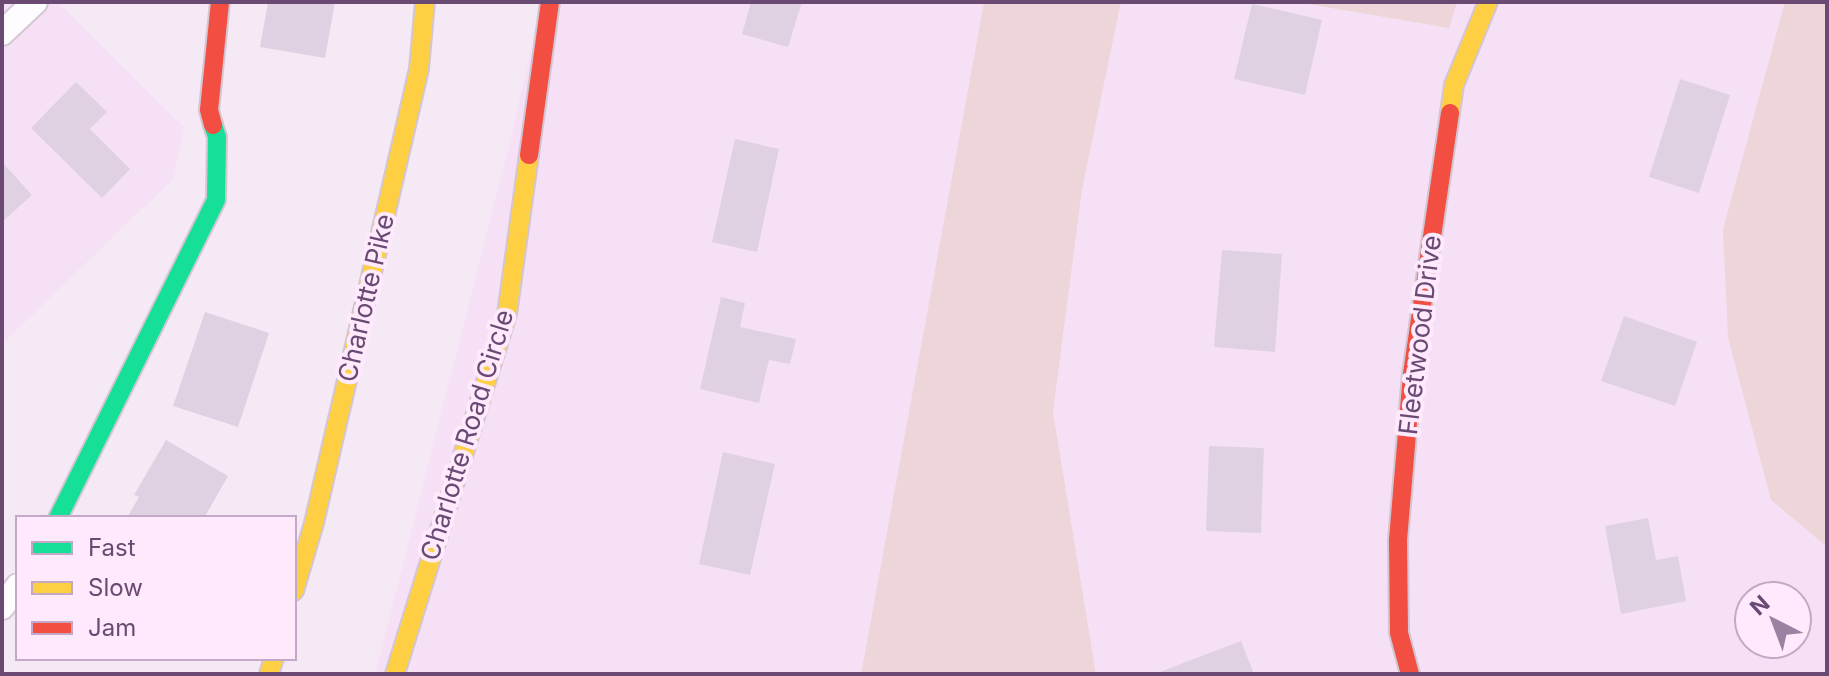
<svg xmlns="http://www.w3.org/2000/svg" width="1829" height="676" font-family="Inter,sans-serif">
<style>
.residential{fill:#f6e0f6;fill-rule:evenodd}
.green{fill:#eed5d9}
.building{fill:#dfd1e1}
.lines{fill:none;stroke-linecap:round;stroke-linejoin:round}
.street-casing{stroke:#d3c7d5;stroke-width:28}
.fast-casing{stroke:#d3c6d3;stroke-width:22}
.slow-casing{stroke:#d3c6d3;stroke-width:22}
.jam-casing{stroke:#d3c6d3;stroke-width:22}
.street{stroke:#fefcfe;stroke-width:24}
.fast{stroke:#16e098;stroke-width:18}
.slow{stroke:#ffcf43;stroke-width:18}
.jam{stroke:#f24e42;stroke-width:18}
.labels{text-anchor:middle;stroke-width:8;stroke-linejoin:round;paint-order:stroke}
.street-label{font-size:26px;fill:#6a4a72;stroke:#fee9fd}
</style>
<rect width="100%" height="100%" fill="#f5e9f5"/>
<g class="residential">
<path d="M 2,2 L 57,2 L 184,127 L 173,179 L 2,344 Z"/>
<path d="M 541,2 L 984,2 L 861,674 L 375,674 L 512,134 Z"/>
<path d="M 1121,2 L 1295,2 L 1448,28 L 1457,2 L 1785,2 L 1723,229 L 1728,338 L 1771,500 L 1827,547 L 1827,674 L 1096,674 L 1053,412 L 1082,190 ZM 1749,596 L 1797,596 L 1797,644 L 1749,644 Z"/>
</g>
<g class="green">
<path d="M 984,2 L 1121,2 L 1082,190 L 1053,412 L 1096,674 L 861,674 Z"/>
<path d="M 1295,2 L 1457,2 L 1449,28 Z"/>
<path d="M 1785,2 L 1827,2 L 1827,547 L 1771,500 L 1728,338 L 1723,229 Z"/>
</g>
<g class="building">
<path d="M 268,2 L 335,2 L 325,58 L 260,47 Z"/>
<path d="M 751,2 L 802,2 L 788,47 L 742,34 Z"/>
<path d="M 1252,4 L 1322,20 L 1305,95 L 1234,79 Z"/>
<path d="M 1680,79 L 1730,95 L 1699,193 L 1649,177 Z"/>
<path d="M 76,82 L 107,112 L 90,129 L 130,169 L 102,198 L 31,128 Z"/>
<path d="M 735,139 L 779,149 L 757,252 L 712,242 Z"/>
<path d="M 2,162 L 32,195 L 2,222 Z"/>
<path d="M 1222,250 L 1282,254 L 1275,352 L 1214,347 Z"/>
<path d="M 721,297 L 745,303 L 740,327 L 796,339 L 790,364 L 769,360 L 759,403 L 700,389 Z"/>
<path d="M 205,312 L 269,333 L 238,427 L 173,406 Z"/>
<path d="M 1624,316 L 1697,342 L 1675,406 L 1601,381 Z"/>
<path d="M 166,440 L 228,476 L 204,518 L 127,518 L 139,497 L 134,495 Z"/>
<path d="M 1209,446 L 1264,448 L 1261,533 L 1206,531 Z"/>
<path d="M 723,452 L 775,464 L 750,575 L 699,564 Z"/>
<path d="M 1648,518 L 1656,560 L 1678,556 L 1686,601 L 1621,614 L 1605,526 Z"/>
<path d="M 1241,641 L 1254,674 L 1161,674 L 1160,672 Z"/>
</g>
<g class="lines">
<g class="street-casing">
<g id="street">
<path d="M 2,33 L 35,2"/>
<path d="M 2,607 L 18,586"/>
</g>
</g>
<g class="fast-casing">
<path id="fast" d="M 58,518 L 216,200 L 217,137 L 213,125"/>
</g>
<g class="slow-casing">
<g id="slow">
<path d="M 1450,113 L 1454,85 L 1488,2"/>
<path d="M 294,591 L 314,523 L 419,69 L 425,2"/>
<path d="M 269,674 L 274,658"/>
<path d="M 395,674 L 507,314 L 529,155"/>
</g>
</g>
<g class="jam-casing">
<g id="jam">
<path d="M 213,125 L 209,110 L 220,2"/>
<path d="M 529,155 L 550,2"/>
<path d="M 1410,674 L 1399,633 L 1398,540 L 1412,374 L 1450,113"/>
</g>
</g>
<use href="#street" class="street"/>
<use href="#fast" class="fast"/>
<use href="#slow" class="slow"/>
<use href="#jam" class="jam"/>
</g>
<g class="labels">
<g class="street-label">
<text transform="translate(366 298) rotate(-77)" y="9">Charlotte Pike</text>
<text transform="translate(1420 335) rotate(-83)" y="9">Fleetwood Drive</text>
<text transform="translate(467 435) rotate(-73)" y="9">Charlotte Road Circle</text>
</g>
</g>
<rect width="1829" height="676" fill="none" stroke="#6a4a72" stroke-width="8"/>
<rect x="16" y="516" width="280" height="144" fill="#fee9fd" stroke="#c3a9c5" stroke-width="2"/>
<rect x="32" y="542" width="40" height="12" fill="#16e098" stroke="#c3a9c5" stroke-width="2"/>
<text x="88" y="556" font-size="24" fill="#6a4a72">Fast</text>
<rect x="32" y="582" width="40" height="12" fill="#ffcf43" stroke="#c3a9c5" stroke-width="2"/>
<text x="88" y="596" font-size="24" fill="#6a4a72">Slow</text>
<rect x="32" y="622" width="40" height="12" fill="#f24e42" stroke="#c3a9c5" stroke-width="2"/>
<text x="88" y="636" font-size="24" fill="#6a4a72">Jam</text>
<g transform="translate(1773 620) rotate(318)"><circle r="38" fill="#fee9fd" stroke="#c3a9c5" stroke-width="2"/>
<path d="M0-6L14 30L0 20L-14 30Z" fill="#9b82a0"/>
<text y="-12" font-size="22" font-weight="bold" text-anchor="middle" fill="#6a4a72">N</text>
</g>
</svg>
